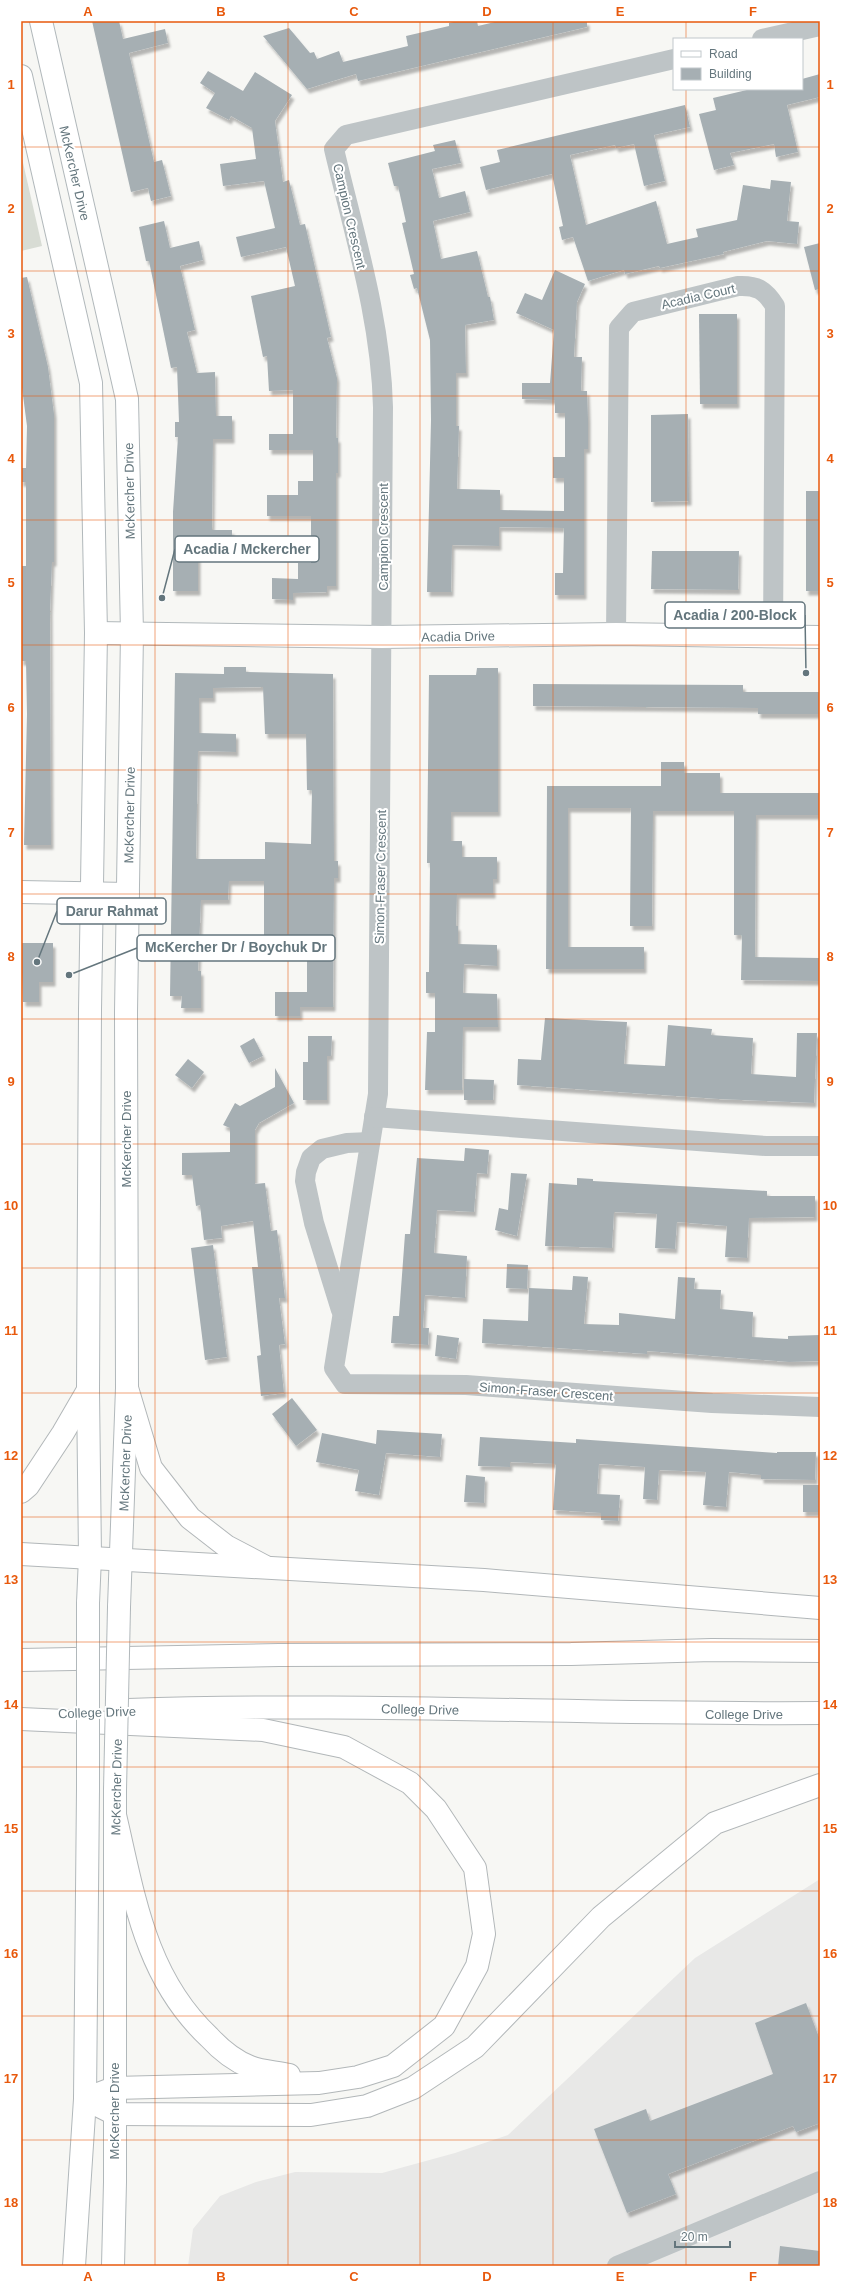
<svg xmlns="http://www.w3.org/2000/svg" width="841" height="2287" font-family="Arial,sans-serif">
<style>
.built{fill:#e8e8e7}
.green{fill:#d8dcd4}
.building{fill:#a6afb3;fill-rule:evenodd;filter:url(#shadow)}
.lines{fill:none;stroke-linecap:round;stroke-linejoin:round}
.secondary-casing{stroke:#b1b8bb;stroke-width:24}
.highway-casing{stroke:#b2b7b9;stroke-width:24}
.street{stroke:#bec4c6;stroke-width:20}
.secondary{stroke:#fff;stroke-width:22}
.highway{stroke:#fff;stroke-width:22}
.secondary-bridge-casing{stroke:#b1b8bb;stroke-width:24;stroke-linecap:butt}
.secondary-bridge{stroke:#fff;stroke-width:22}
.grid{fill:none;stroke:#e8590c;stroke-width:1;stroke-opacity:0.55}
.labels{text-anchor:middle;stroke-width:4;stroke-linejoin:round;paint-order:stroke}
.street-label{font-size:13px;fill:#64767d;stroke:#fff}
.leader{fill:none;stroke:#64767d;stroke-width:1.5}
.callout-dot{fill:#64767d;stroke:#fff;stroke-width:1.5}
.callout{fill:#fff;stroke:#64767d;stroke-width:1.5}
.callout-label{font-size:14px;text-anchor:middle;font-weight:bold;fill:#64767d}
.neatline{fill:none;stroke:#e8590c;stroke-width:1.5}
.grid-label{font-size:13px;text-anchor:middle;font-weight:bold;fill:#e8590c}
</style>
<defs>
<filter id="shadow"><feDropShadow dx="2.5" dy="4.5" stdDeviation="1" flood-color="#0004"/></filter>
</defs>
<rect width="100%" height="100%" fill="#f7f7f4"/>
<path class="built" d="M 820,1879 L 820,2266 L 188,2266 L 193,2229 L 220,2196 L 256,2182 L 295,2172 L 382,2173 L 455,2153 L 508,2135 L 695,1958 Z"/>
<path class="green" d="M 21,154 L 42,246 L 21,251 Z"/>
<g class="building">
<path d="M 92,21 L 119,21 L 123,39 L 165,29 L 168,43 L 129,53 L 154,162 L 162,160 L 171,196 L 151,201 L 148,188 L 131,192 Z"/>
<path d="M 458,21 L 477,21 L 478,26 L 499,21 L 587,21 L 587,27 L 358,81 L 356,74 L 307,89 L 263,36 L 289,28 L 310,53 L 314,52 L 317,59 L 339,51 L 343,62 L 408,46 L 406,36 L 449,26 L 449,23 Z"/>
<path d="M 208,71 L 243,91 L 255,72 L 292,95 L 275,121 L 283,182 L 289,180 L 300,225 L 305,224 L 331,337 L 327,338 L 337,378 L 336,438 L 338,438 L 338,473 L 336,473 L 336,586 L 327,586 L 327,592 L 293,593 L 293,600 L 272,599 L 272,578 L 298,579 L 298,563 L 311,563 L 311,516 L 267,516 L 267,495 L 298,495 L 298,481 L 313,481 L 313,450 L 269,450 L 269,434 L 293,434 L 293,390 L 269,391 L 267,356 L 263,357 L 251,296 L 295,286 L 286,247 L 241,257 L 236,237 L 275,228 L 264,181 L 223,186 L 220,164 L 256,159 L 252,128 L 231,116 L 229,120 L 206,108 L 215,93 L 200,83 Z"/>
<path d="M 820,74 L 820,97 L 787,105 L 798,152 L 776,157 L 774,144 L 730,153 L 734,165 L 714,170 L 699,114 L 716,110 L 713,98 L 751,89 L 802,89 L 802,79 Z"/>
<path d="M 685,105 L 690,127 L 654,135 L 665,181 L 644,186 L 634,144 L 616,148 L 615,145 L 570,155 L 586,225 L 656,201 L 667,244 L 698,237 L 696,229 L 737,220 L 743,185 L 770,189 L 771,180 L 791,182 L 787,221 L 799,222 L 797,244 L 767,241 L 723,252 L 724,254 L 660,268 L 659,266 L 625,274 L 624,270 L 588,281 L 573,237 L 562,240 L 559,227 L 563,226 L 552,174 L 486,190 L 480,167 L 500,162 L 497,150 Z"/>
<path d="M 455,140 L 461,163 L 432,169 L 439,198 L 465,191 L 470,212 L 433,221 L 441,259 L 477,251 L 488,297 L 490,297 L 494,320 L 465,325 L 466,373 L 456,373 L 456,426 L 459,426 L 457,489 L 500,490 L 500,510 L 564,511 L 564,478 L 553,478 L 553,457 L 565,457 L 565,413 L 555,413 L 555,400 L 522,399 L 522,383 L 550,383 L 554,330 L 516,313 L 525,293 L 542,300 L 555,270 L 585,284 L 577,302 L 574,357 L 582,357 L 581,391 L 587,391 L 588,419 L 588,449 L 584,449 L 584,595 L 555,595 L 555,573 L 563,573 L 564,528 L 499,527 L 499,546 L 452,545 L 451,592 L 427,592 L 431,420 L 430,340 L 417,288 L 414,289 L 410,275 L 414,274 L 402,223 L 406,222 L 398,186 L 394,186 L 388,163 L 435,151 L 433,145 Z"/>
<path d="M 164,221 L 170,248 L 199,241 L 203,260 L 180,266 L 195,330 L 187,332 L 197,373 L 215,372 L 216,416 L 232,416 L 232,439 L 213,439 L 212,530 L 232,530 L 232,546 L 198,546 L 198,591 L 173,591 L 173,512 L 178,437 L 175,437 L 175,422 L 179,422 L 177,367 L 171,368 L 149,261 L 146,261 L 139,227 Z"/>
<path d="M 820,243 L 820,289 L 815,290 L 804,247 Z"/>
<path d="M 27,277 L 48,367 L 54,414 L 54,562 L 52,562 L 50,611 L 51,845 L 24,845 L 27,714 L 26,661 L 21,661 L 21,566 L 26,566 L 26,482 L 21,482 L 21,468 L 26,468 L 27,426 L 21,380 L 21,278 Z"/>
<path d="M 699,314 L 737,314 L 737,404 L 700,404 Z"/>
<path d="M 688,414 L 689,501 L 651,502 L 651,415 Z"/>
<rect x="806" y="491" width="14" height="100"/>
<path d="M 652,551 L 739,551 L 738,590 L 651,589 Z"/>
<path d="M 224,667 L 246,667 L 246,672 L 333,674 L 334,861 L 338,861 L 338,878 L 334,878 L 333,1007 L 300,1007 L 300,1016 L 275,1016 L 275,992 L 307,992 L 307,955 L 264,954 L 264,881 L 229,881 L 228,900 L 201,900 L 198,971 L 201,971 L 201,1008 L 181,1008 L 182,996 L 170,996 L 175,673 L 224,674 ZM 263,687 L 265,734 L 306,734 L 307,790 L 312,790 L 311,844 L 265,842 L 265,859 L 196,859 L 198,751 L 236,752 L 236,734 L 199,733 L 199,698 L 213,698 L 213,688 Z"/>
<path d="M 477,668 L 498,668 L 498,812 L 451,812 L 451,841 L 462,841 L 462,857 L 497,857 L 497,879 L 493,879 L 493,894 L 457,894 L 456,926 L 458,926 L 458,944 L 497,945 L 497,966 L 464,964 L 463,993 L 497,994 L 498,1027 L 463,1027 L 462,1090 L 425,1090 L 427,1032 L 435,1032 L 435,993 L 426,993 L 426,972 L 429,972 L 430,863 L 427,863 L 429,675 L 476,675 Z"/>
<path d="M 533,684 L 743,685 L 743,692 L 820,692 L 820,714 L 758,714 L 758,708 L 533,706 Z"/>
<path d="M 661,762 L 684,762 L 684,773 L 720,773 L 720,793 L 820,793 L 820,815 L 756,815 L 755,957 L 820,958 L 820,981 L 741,980 L 742,935 L 734,935 L 734,811 L 653,811 L 652,926 L 630,926 L 631,808 L 568,808 L 568,947 L 644,947 L 644,969 L 546,969 L 547,786 L 661,786 Z"/>
<path d="M 21,943 L 53,943 L 53,982 L 39,982 L 39,1002 L 23,1002 Z"/>
<path d="M 545,1018 L 627,1022 L 624,1064 L 665,1066 L 668,1025 L 712,1029 L 711,1035 L 753,1038 L 751,1074 L 796,1077 L 797,1033 L 817,1033 L 814,1103 L 719,1099 L 517,1085 L 518,1059 L 541,1060 Z"/>
<path d="M 308,1036 L 332,1036 L 331,1056 L 327,1056 L 327,1100 L 303,1100 L 303,1062 L 308,1062 Z"/>
<path d="M 254,1038 L 263,1056 L 249,1063 L 240,1046 Z"/>
<path d="M 188,1059 L 204,1072 L 192,1088 L 175,1075 Z"/>
<path d="M 275,1068 L 294,1103 L 259,1123 L 255,1130 L 255,1184 L 265,1183 L 271,1231 L 277,1230 L 285,1298 L 279,1298 L 285,1344 L 279,1345 L 284,1393 L 261,1396 L 257,1356 L 261,1355 L 252,1267 L 258,1267 L 253,1221 L 221,1226 L 222,1238 L 204,1240 L 200,1205 L 196,1206 L 192,1175 L 182,1175 L 182,1153 L 230,1152 L 230,1128 L 223,1125 L 235,1103 L 240,1106 L 275,1087 Z"/>
<path d="M 464,1079 L 494,1080 L 493,1100 L 464,1100 Z"/>
<path d="M 465,1148 L 489,1150 L 487,1174 L 477,1173 L 474,1212 L 437,1210 L 434,1253 L 467,1256 L 465,1298 L 425,1295 L 423,1328 L 429,1328 L 428,1345 L 391,1343 L 393,1316 L 399,1316 L 405,1234 L 410,1234 L 417,1158 L 464,1161 Z"/>
<path d="M 511,1173 L 527,1174 L 517,1236 L 495,1230 L 499,1208 L 508,1210 Z"/>
<path d="M 577,1178 L 593,1179 L 593,1181 L 767,1191 L 767,1196 L 815,1196 L 815,1217 L 749,1218 L 747,1258 L 725,1257 L 727,1226 L 677,1222 L 675,1249 L 655,1248 L 657,1214 L 614,1212 L 612,1248 L 545,1246 L 549,1183 L 577,1185 Z"/>
<path d="M 213,1245 L 227,1357 L 205,1360 L 191,1248 Z"/>
<path d="M 507,1264 L 528,1265 L 527,1289 L 506,1288 Z"/>
<path d="M 573,1276 L 588,1277 L 584,1324 L 619,1325 L 619,1313 L 675,1319 L 678,1277 L 695,1278 L 694,1289 L 721,1290 L 720,1309 L 753,1312 L 752,1337 L 788,1339 L 788,1336 L 820,1335 L 820,1361 L 789,1362 L 647,1351 L 647,1354 L 482,1343 L 483,1319 L 528,1321 L 529,1288 L 572,1290 Z"/>
<path d="M 437,1335 L 459,1338 L 456,1359 L 435,1356 Z"/>
<path d="M 292,1398 L 317,1430 L 296,1446 L 272,1414 Z"/>
<path d="M 377,1430 L 442,1434 L 440,1457 L 386,1453 L 379,1495 L 355,1491 L 359,1470 L 316,1462 L 322,1433 L 376,1444 Z"/>
<path d="M 480,1437 L 576,1443 L 576,1439 L 777,1453 L 777,1452 L 816,1452 L 815,1480 L 761,1479 L 761,1475 L 729,1472 L 726,1507 L 703,1505 L 706,1472 L 659,1470 L 657,1500 L 643,1499 L 645,1467 L 599,1464 L 597,1494 L 620,1495 L 618,1521 L 601,1520 L 601,1513 L 553,1510 L 556,1464 L 510,1462 L 510,1467 L 478,1466 Z"/>
<path d="M 466,1475 L 485,1477 L 484,1503 L 464,1502 Z"/>
<rect x="803" y="1485" width="17" height="27"/>
<path d="M 806,2003 L 820,2040 L 820,2123 L 796,2132 L 793,2126 L 668,2174 L 676,2194 L 627,2213 L 594,2129 L 646,2109 L 650,2121 L 773,2074 L 755,2023 Z"/>
<path d="M 780,2246 L 820,2251 L 820,2266 L 778,2266 Z"/>
</g>
<g class="lines">
<g class="secondary-casing">
<g id="secondary">
<path d="M 41,21 L 127,399 L 132,633 L 126,1012 L 127,1388 L 119,1607"/>
<path d="M 21,76 L 91,383 L 96,633 L 90,1010 L 88,1390 L 90,1557 L 88,1603"/>
<path d="M 96,633 L 382,637 L 616,634 L 820,637"/>
<path d="M 21,892 L 128,894"/>
<path d="M 74,2266 L 85,2099 L 88,1789"/>
<path d="M 113,2266 L 115,2182 L 115,1790"/>
</g>
</g>
<g class="highway-casing">
<g id="highway">
<path d="M 127,1388 L 151,1468 L 190,1518 L 226,1546 L 264,1566"/>
<path d="M 21,1492 L 28,1486 L 63,1433 L 88,1390"/>
<path d="M 21,1554 L 484,1580 L 820,1608"/>
<path d="M 21,1660 L 279,1655 L 571,1654 L 712,1650 L 820,1651"/>
<path d="M 128,1710 C 359,1702 589,1715 820,1713"/>
<path d="M 21,1719 L 263,1730 L 344,1747 L 410,1783 L 436,1809 L 475,1868 L 484,1934 L 477,1966 L 444,2026 L 393,2066 L 358,2077 L 319,2083 L 114,2088 L 85,2099"/>
<path d="M 115,1815 C 134,1896 145,1977 209,2037 C 220,2049 235,2061 250,2067 C 262,2072 277,2072 289,2075"/>
<path d="M 85,2099 L 115,2114 L 311,2115 L 367,2106 L 413,2088 L 475,2047 L 601,1917 L 715,1823 L 820,1785"/>
</g>
</g>
<g class="street">
<path d="M 762,39 L 820,26"/>
<path d="M 674,59 L 346,135 L 334,149 C 354,234 381,319 383,407 L 378,1094 L 334,1368 L 345,1384 L 466,1385 L 712,1403 L 820,1407"/>
<path d="M 616,634 L 619,328 L 633,312 L 738,286 C 757,285 765,290 775,306 L 773,637"/>
<path d="M 374,1117 L 766,1146 L 820,1146"/>
<path d="M 341,1310 L 314,1223 L 305,1181 L 306,1172 L 311,1158 L 322,1149 L 347,1143 L 370,1142"/>
<path d="M 617,2266 L 820,2181"/>
</g>
<use href="#secondary" class="secondary"/>
<use href="#highway" class="highway"/>
<g class="secondary-bridge-casing">
<g id="secondary-bridge">
<path d="M 88,1603 L 88,1789"/>
<path d="M 115,1790 L 119,1607"/>
</g>
</g>
<use href="#secondary-bridge" class="secondary-bridge"/>
</g>
<path class="grid" d="M 155,21 L 155,2266M 288,21 L 288,2266M 420,21 L 420,2266M 553,21 L 553,2266M 686,21 L 686,39M 686,89 L 686,2266M 21,147 L 820,147M 21,271 L 820,271M 21,396 L 820,396M 21,520 L 820,520M 21,645 L 820,645M 21,770 L 820,770M 21,894 L 820,894M 21,1019 L 820,1019M 21,1144 L 820,1144M 21,1268 L 820,1268M 21,1393 L 820,1393M 21,1517 L 820,1517M 21,1642 L 820,1642M 21,1767 L 820,1767M 21,1891 L 820,1891M 21,2016 L 820,2016M 21,2140 L 820,2140"/>
<g class="labels">
<g class="street-label">
<text transform="translate(75 173) rotate(77)" y="5">McKercher Drive</text>
<text transform="translate(350 216) rotate(77)" y="5">Campion Crescent</text>
<text transform="translate(698 296) rotate(-13)" y="5">Acadia Court</text>
<text transform="translate(129 491) rotate(-91)" y="5">McKercher Drive</text>
<text transform="translate(383 537) rotate(-90)" y="5">Campion Crescent</text>
<text transform="translate(458 636) rotate(-1)" y="5">Acadia Drive</text>
<text transform="translate(129 815) rotate(-89)" y="5">McKercher Drive</text>
<text transform="translate(380 877) rotate(-89)" y="5">Simon-Fraser Crescent</text>
<text transform="translate(126 1139) rotate(-90)" y="5">McKercher Drive</text>
<text transform="translate(546 1391) rotate(4)" y="5">Simon-Fraser Crescent</text>
<text transform="translate(125 1463) rotate(-88)" y="5">McKercher Drive</text>
<text transform="translate(420 1709) rotate(1)" y="5">College Drive</text>
<text transform="translate(97 1712) rotate(-2)" y="5">College Drive</text>
<text x="744" y="1719">College Drive</text>
<text transform="translate(116 1787) rotate(-89)" y="5">McKercher Drive</text>
<text transform="translate(114 2111) rotate(-90)" y="5">McKercher Drive</text>
</g>
</g>
<path class="leader" d="M162 598L175 549M806 673L805 615M37 962L57 911M69 975L137 948"/>
<g class="callout-dot">
<circle cx="162" cy="598" r="4"/>
<circle cx="806" cy="673" r="4"/>
<circle cx="37" cy="962" r="4"/>
<circle cx="69" cy="975" r="4"/>
</g>
<g class="callout">
<rect x="175" y="536" width="144" height="26" rx="4"/>
<rect x="665" y="602" width="140" height="26" rx="4"/>
<rect x="57" y="898" width="109" height="26" rx="4"/>
<rect x="137" y="935" width="198" height="26" rx="4"/>
</g>
<g class="callout-label">
<text x="247" y="554">Acadia / Mckercher</text>
<text x="735" y="620">Acadia / 200-Block</text>
<text x="112" y="916">Darur Rahmat</text>
<text x="236" y="952">McKercher Dr / Boychuk Dr</text>
</g>
<rect width="841" height="2287" fill="none" stroke="#ffffff" stroke-width="44"/>
<rect x="673" y="38" width="130" height="52" fill="#ffffff" stroke="#c1c8cb"/>
<rect x="681" y="51" width="20" height="6" fill="#ffffff" stroke="#c1c8cb"/>
<text x="709" y="58" font-size="12" fill="#64767d">Road</text>
<rect x="681" y="68" width="20" height="12" fill="#a6afb3" stroke="#c1c8cb"/>
<text x="709" y="78" font-size="12" fill="#64767d">Building</text>
<path d="M675 2241v6h55v-6" fill="none" stroke="#64767d" stroke-width="2"/>
<text x="681" y="2241" font-size="12" fill="#64767d" stroke="#ffffff" stroke-width="3" paint-order="stroke">20 m</text>
<rect x="22" y="22" width="797" height="2243" class="neatline"/>
<g class="grid-label">
<text x="88" y="16">A</text>
<text x="221" y="16">B</text>
<text x="354" y="16">C</text>
<text x="487" y="16">D</text>
<text x="620" y="16">E</text>
<text x="753" y="16">F</text>
<text x="11" y="89">1</text>
<text x="830" y="89">1</text>
<text x="11" y="213">2</text>
<text x="830" y="213">2</text>
<text x="11" y="338">3</text>
<text x="830" y="338">3</text>
<text x="11" y="463">4</text>
<text x="830" y="463">4</text>
<text x="11" y="587">5</text>
<text x="830" y="587">5</text>
<text x="11" y="712">6</text>
<text x="830" y="712">6</text>
<text x="11" y="837">7</text>
<text x="830" y="837">7</text>
<text x="11" y="961">8</text>
<text x="830" y="961">8</text>
<text x="11" y="1086">9</text>
<text x="830" y="1086">9</text>
<text x="11" y="1210">10</text>
<text x="830" y="1210">10</text>
<text x="11" y="1335">11</text>
<text x="830" y="1335">11</text>
<text x="11" y="1460">12</text>
<text x="830" y="1460">12</text>
<text x="11" y="1584">13</text>
<text x="830" y="1584">13</text>
<text x="11" y="1709">14</text>
<text x="830" y="1709">14</text>
<text x="11" y="1833">15</text>
<text x="830" y="1833">15</text>
<text x="11" y="1958">16</text>
<text x="830" y="1958">16</text>
<text x="11" y="2083">17</text>
<text x="830" y="2083">17</text>
<text x="11" y="2207">18</text>
<text x="830" y="2207">18</text>
<text x="88" y="2281">A</text>
<text x="221" y="2281">B</text>
<text x="354" y="2281">C</text>
<text x="487" y="2281">D</text>
<text x="620" y="2281">E</text>
<text x="753" y="2281">F</text>
</g>
</svg>
